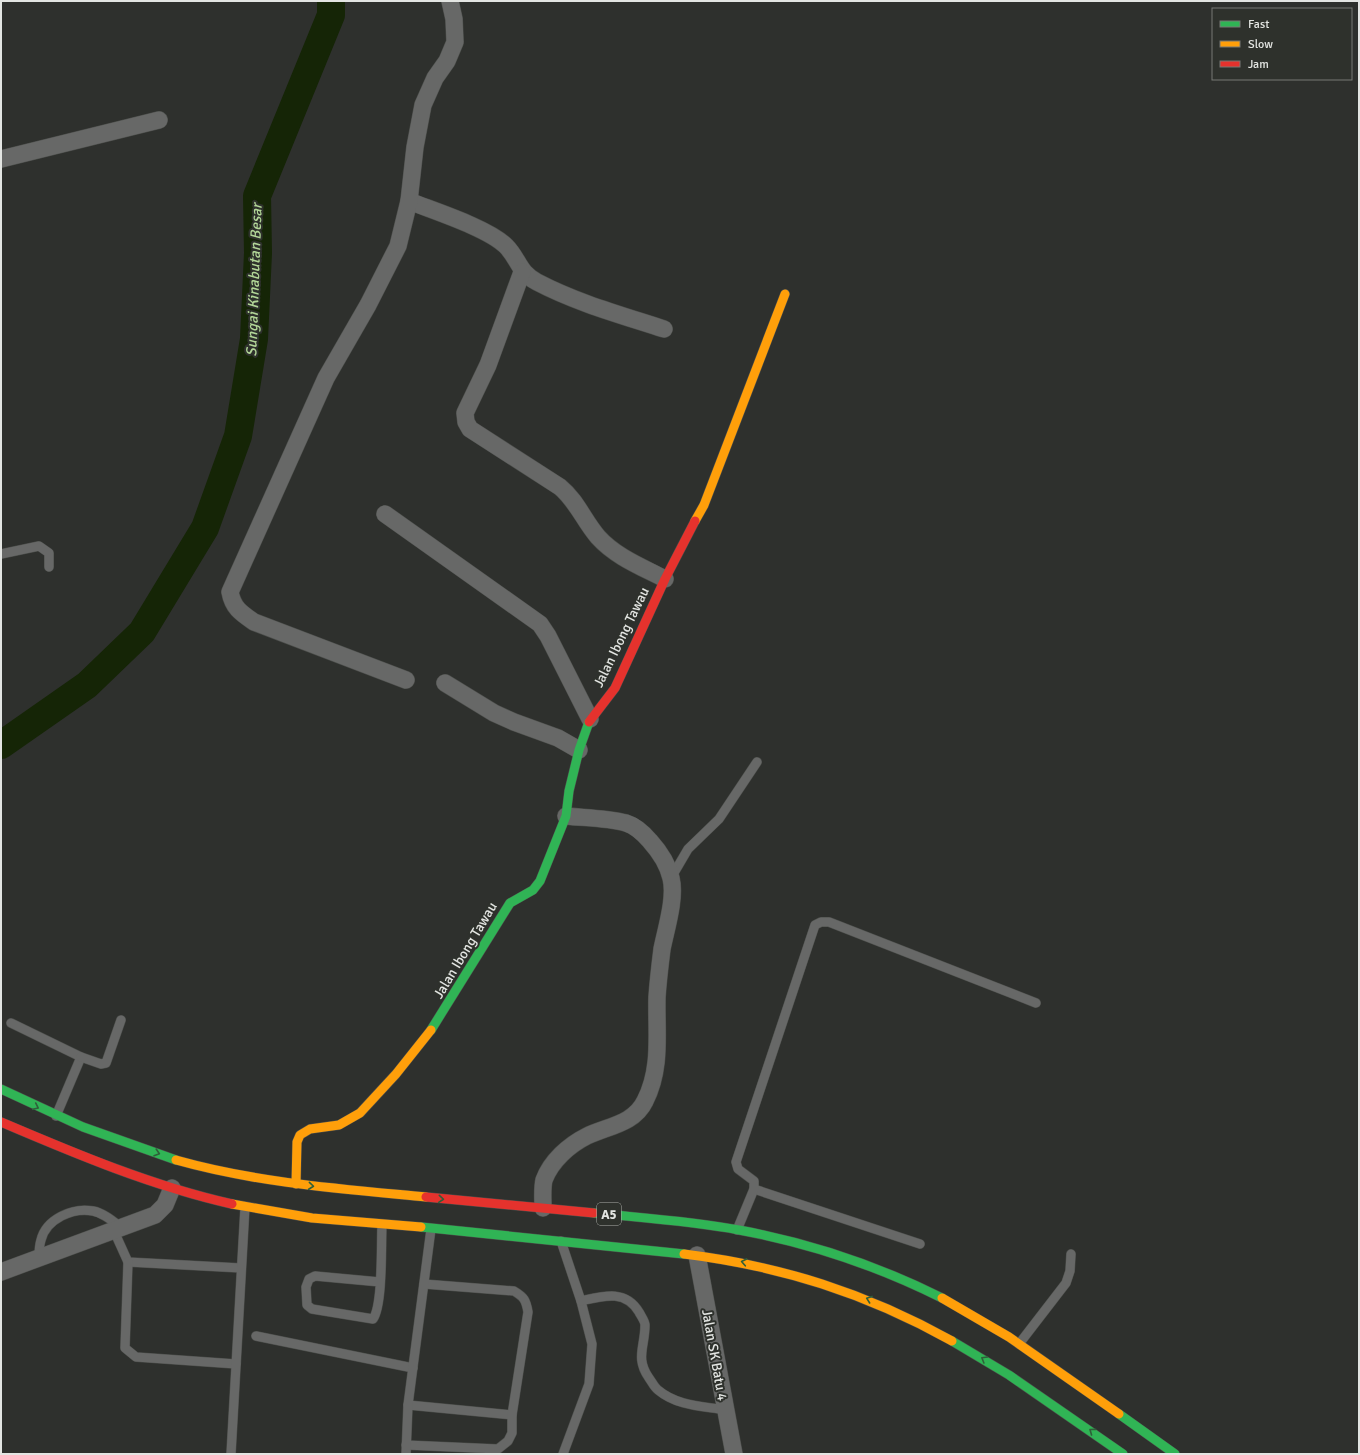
<svg xmlns="http://www.w3.org/2000/svg" width="1360" height="1455" font-family="Signika,sans-serif">
<style>
.lines{fill:none;stroke-linecap:round;stroke-linejoin:round}
.river{stroke:#152506;stroke-width:28}
.lane-casing{stroke:#4c4e4b;stroke-width:10}
.street-casing{stroke:#4c4e4b;stroke-width:18}
.fast-casing{stroke:#4c4e4b;stroke-width:10}
.slow-casing{stroke:#4c4e4b;stroke-width:10}
.jam-casing{stroke:#4c4e4b;stroke-width:10}
.lane{stroke:#676867;stroke-width:9}
.street{stroke:#676867;stroke-width:17}
.fast{stroke:#30b455;stroke-width:9}
.slow{stroke:#ff9f0a;stroke-width:9}
.jam{stroke:#e5322d;stroke-width:9}
.oneway{stroke:#2f5f3a}
.labels{text-anchor:middle;stroke-width:4;stroke-linejoin:round;paint-order:stroke}
.shield{fill:#2e312c;stroke:#adafab;stroke-width:1}
.shield-label{font-size:13px;font-weight:bold;fill:#e3e5e2}
.street-label{font-size:14px;fill:#e3e5e2;stroke:#2e312c}
.water-label{font-size:15px;font-style:italic;fill:#b2d697;stroke:#2e312c}
</style>
<rect width="100%" height="100%" fill="#2e302d"/>
<g class="lines">
<path class="river" d="M 1,745 L 87,685 L 142,632 L 205,528 L 238,436 L 254,339 L 258,253 L 257,196 L 331,15 L 331,1"/>
<g class="lane-casing">
<g id="lane">
<path d="M 1,554 L 39,546 L 49,553 L 49,567"/>
<path d="M 671,878 L 688,849 L 719,819 L 757,762"/>
<path d="M 11,1023 L 81,1057 L 56,1116"/>
<path d="M 81,1057 L 101,1064 L 106,1063 L 121,1020"/>
<path d="M 754,1189 L 920,1244"/>
<path d="M 737,1230 L 754,1189 L 754,1181 L 738,1169 L 736,1162 L 815,925 L 821,922 L 829,922 L 1036,1003"/>
<path d="M 114,1231 L 128,1262 L 241,1268"/>
<path d="M 561,1241 L 581,1301 L 592,1344 L 589,1384 L 563,1454"/>
<path d="M 39,1258 C 39,1253 39,1246 41,1240 C 46,1219 73,1207 93,1211 C 104,1213 114,1222 122,1228"/>
<path d="M 128,1262 L 125,1348 L 136,1357 L 236,1364"/>
<path d="M 380,1282 L 315,1276 L 309,1279 L 306,1287 L 307,1305 L 312,1309 L 373,1319 C 383,1305 381,1245 382,1225"/>
<path d="M 581,1301 C 603,1296 625,1289 639,1312 C 641,1316 645,1321 645,1325 C 645,1347 635,1358 649,1378 C 652,1382 654,1387 658,1390 C 677,1406 702,1406 725,1410"/>
<path d="M 256,1336 L 413,1368"/>
<path d="M 1019,1344 L 1066,1283 L 1070,1271 L 1071,1254"/>
<path d="M 408,1405 L 512,1415"/>
<path d="M 406,1445 L 498,1449 L 508,1441 L 512,1433 L 512,1415 L 528,1312 C 526,1300 524,1297 514,1291 L 424,1284"/>
<path d="M 231,1454 L 245,1207"/>
<path d="M 406,1454 L 408,1405 L 431,1229"/>
</g>
</g>
<g class="street-casing">
<g id="street">
<path d="M 1,159 L 159,120"/>
<path d="M 409,201 C 434,211 488,228 506,246 C 519,259 518,272 537,282 C 577,303 621,315 664,329"/>
<path d="M 522,272 L 488,365 L 465,413 L 466,422 L 470,429 L 560,487 C 577,501 584,521 598,537 C 616,557 642,567 665,579"/>
<path d="M 385,514 L 540,624 L 548,636 L 590,719"/>
<path d="M 406,680 L 254,622 C 241,613 233,608 230,592 L 326,378 L 368,305 L 398,246 L 409,201 L 415,147 L 423,105 L 435,78 L 447,61 L 455,42 L 454,19 L 450,1"/>
<path d="M 445,683 L 494,713 L 514,722 L 558,738 L 579,750"/>
<path d="M 543,1208 C 543,1199 542,1188 544,1180 C 551,1161 569,1145 587,1136 C 608,1126 634,1124 645,1101 C 662,1068 656,1032 657,997 C 658,982 660,965 662,949 C 666,929 676,898 671,878 C 668,865 659,851 650,841 C 644,834 636,826 626,823 C 607,818 586,818 566,816"/>
<path d="M 697,1255 L 734,1454"/>
<path d="M 1,1272 L 155,1215 L 165,1205 L 172,1188"/>
</g>
</g>
<g class="fast-casing">
<g id="fast">
<path d="M 431,1030 L 510,903 L 533,890 L 540,881 L 566,816 L 569,791 L 579,750 L 589,722"/>
<path d="M 1,1089 L 83,1127 L 176,1160"/>
<path d="M 594,1213 C 643,1218 691,1221 739,1230 C 810,1243 878,1266 942,1298"/>
<path d="M 421,1227 L 684,1254"/>
<path d="M 952,1341 L 1009,1375 L 1123,1454"/>
<path d="M 1119,1414 L 1175,1454"/>
</g>
</g>
<g class="slow-casing">
<g id="slow">
<path d="M 695,521 L 704,505 L 785,294"/>
<path d="M 176,1160 C 258,1183 342,1189 426,1197"/>
<path d="M 296,1184 L 297,1142 L 300,1135 L 310,1129 L 339,1125 L 360,1113 L 396,1074 L 431,1030"/>
<path d="M 232,1204 L 312,1218 L 421,1227"/>
<path d="M 684,1254 C 781,1266 866,1293 952,1341"/>
<path d="M 942,1298 L 1009,1337 L 1119,1414"/>
</g>
</g>
<g class="jam-casing">
<g id="jam">
<path d="M 589,722 L 615,688 L 665,579 L 695,521"/>
<path d="M 1,1122 C 76,1154 152,1186 232,1204"/>
<path d="M 426,1197 L 594,1213"/>
</g>
</g>
<use href="#lane" class="lane"/>
<use href="#street" class="street"/>
<use href="#fast" class="fast"/>
<use href="#slow" class="slow"/>
<use href="#jam" class="jam"/>
</g>
<defs><path id="oneway-chevron" d="M-2-3.5L2.5 0L-2 3.5" fill="none" stroke-width="1.6" stroke-linecap="round" stroke-linejoin="round"/></defs>
<g class="oneway">
<use href="#oneway-chevron" transform="translate(36 1107) rotate(25)"/>
<use href="#oneway-chevron" transform="translate(157 1153) rotate(18)"/>
<use href="#oneway-chevron" transform="translate(311 1186) rotate(6)"/>
<use href="#oneway-chevron" transform="translate(441 1199) rotate(5)"/>
<use href="#oneway-chevron" transform="translate(744 1262) rotate(-169)"/>
<use href="#oneway-chevron" transform="translate(869 1299) rotate(-160)"/>
<use href="#oneway-chevron" transform="translate(984 1359) rotate(-149)"/>
<use href="#oneway-chevron" transform="translate(1092 1431) rotate(-144)"/>
</g>
<g class="labels">
<rect class="shield" x="597" y="1203" width="24" height="22" rx="3"/>
<g class="shield-label">
<text x="609" y="1219">A5</text>
</g>
<g class="street-label">
<text transform="translate(621 637) rotate(-64)" y="5">Jalan Ibong Tawau</text>
<text transform="translate(465 950) rotate(-59)" y="5">Jalan Ibong Tawau</text>
<text transform="translate(715 1355) rotate(80)" y="5">Jalan SK Batu 4</text>
</g>
<g class="water-label">
<text transform="translate(254 280) rotate(-88)" y="5">Sungai Kinabutan Besar</text>
</g>
</g>
<rect width="1360" height="1455" fill="none" stroke="#e3e5e2" stroke-width="4"/>
<rect x="1212" y="8" width="140" height="72" fill="#2e312c" stroke="#767975"/>
<rect x="1220" y="21" width="20" height="6" fill="#30b455" stroke="#767975"/>
<text x="1248" y="28" font-size="12" fill="#e3e5e2">Fast</text>
<rect x="1220" y="41" width="20" height="6" fill="#ff9f0a" stroke="#767975"/>
<text x="1248" y="48" font-size="12" fill="#e3e5e2">Slow</text>
<rect x="1220" y="61" width="20" height="6" fill="#e5322d" stroke="#767975"/>
<text x="1248" y="68" font-size="12" fill="#e3e5e2">Jam</text>
</svg>
